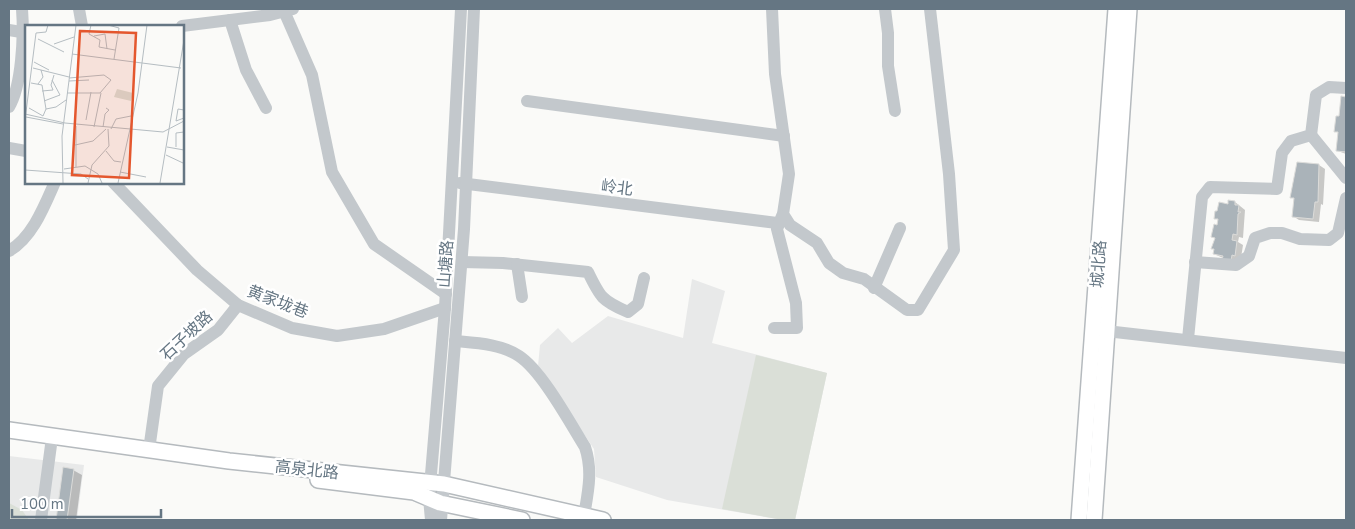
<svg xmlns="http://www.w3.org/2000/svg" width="1355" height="529" font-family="'Nunito Sans','Noto Sans SC',sans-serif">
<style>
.built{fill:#e8e9e9}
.pitch{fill:#dadfd7}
.shadow{fill:#0003}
.building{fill:#aab3b9;stroke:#dcdcda}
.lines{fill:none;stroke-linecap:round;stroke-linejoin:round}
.major-casing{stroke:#b5babe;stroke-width:18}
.minor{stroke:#c3c8cc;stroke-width:12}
.major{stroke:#fff;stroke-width:15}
.labels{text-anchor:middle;stroke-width:5;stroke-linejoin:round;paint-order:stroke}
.street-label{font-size:16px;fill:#657683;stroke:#fff}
.inset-road{fill:none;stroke:#b5bdc2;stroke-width:1}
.view{fill:#e4572e;fill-opacity:0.15;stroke:#e4572e;stroke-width:2.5}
.inset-edge{fill:none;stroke:#657683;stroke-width:2.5}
</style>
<rect width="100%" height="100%" fill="#fafaf8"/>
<g class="built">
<path d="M 692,279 L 725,291 L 712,343 L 827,373 L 795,520 L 783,520 L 667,500 L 596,477 L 594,449 L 538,366 L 540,345 L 558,328 L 572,343 L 608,316 L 683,338 Z"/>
<path d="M 9,456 L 84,465 L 77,520 L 9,520 Z"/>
</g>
<g class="pitch">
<path d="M 756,355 L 827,373 L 795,520 L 783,520 L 722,509 Z"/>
<path d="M 9,503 L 22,510 L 29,520 L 9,520 Z"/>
</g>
<g class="shadow">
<path d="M 1342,97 L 1346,98 L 1346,154 L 1338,151 L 1339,133 L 1336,131 L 1340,118 Z"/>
<path d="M 1319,165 L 1325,169 L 1323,205 L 1321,204 L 1319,222 L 1299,220 L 1293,216 L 1295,199 L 1292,197 Z"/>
<path d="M 1235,202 L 1245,210 L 1243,238 L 1239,237 L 1238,242 L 1243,245 L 1241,258 L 1237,264 L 1214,254 L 1219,220 L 1215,218 Z"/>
<path d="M 64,469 L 73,470 L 82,475 L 76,520 L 57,520 Z"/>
</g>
<g class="building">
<path d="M 1341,96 L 1346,97 L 1346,152 L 1336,151 L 1338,132 L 1334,132 L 1336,116 L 1339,116 Z"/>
<path d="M 1297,162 L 1319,164 L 1318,202 L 1315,202 L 1313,219 L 1292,217 L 1294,198 L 1290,198 Z"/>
<path d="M 1228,200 L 1235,201 L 1235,205 L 1239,205 L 1238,212 L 1241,212 L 1238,214 L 1237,235 L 1233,234 L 1232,240 L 1237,241 L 1235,256 L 1232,255 L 1231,261 L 1222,260 L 1223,256 L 1213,254 L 1214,249 L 1211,249 L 1215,238 L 1211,237 L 1214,224 L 1217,225 L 1218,219 L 1214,219 L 1215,211 L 1217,211 L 1219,202 L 1228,204 Z"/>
<path d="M 63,467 L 74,469 L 67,520 L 56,520 Z"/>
</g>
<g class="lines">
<g class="major-casing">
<g id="major">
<path d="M 9,430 L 229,461 L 444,484 L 603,520"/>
<path d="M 318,480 L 414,492 L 440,503 L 522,520"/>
<path d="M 1079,520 L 1116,9"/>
<path d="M 1094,520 L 1129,9"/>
</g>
</g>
<g class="minor">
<path d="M 79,9 L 82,26"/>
<path d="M 772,9 L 775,74 L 789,174 L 783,214 L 790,225 L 817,243 L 829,263 L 843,273 L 864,279 L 907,310 L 918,310 L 954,250 L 949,174 L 930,9"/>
<path d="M 885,9 L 888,33 L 888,66 L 895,111"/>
<path d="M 284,11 L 312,75 L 332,172 L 374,244 L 446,294"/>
<path d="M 230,20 L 246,70 L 266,108"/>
<path d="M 182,26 L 270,15 L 293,9"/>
<path d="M 9,30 L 21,32"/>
<path d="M 527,101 L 784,136"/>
<path d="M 9,107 C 22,86 24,34 22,9"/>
<path d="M 1311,135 L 1346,178"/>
<path d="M 9,148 L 26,151"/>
<path d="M 113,182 L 197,270 L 238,305 L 292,328 L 337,336 L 384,329 L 445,308"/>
<path d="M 460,183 L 777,223"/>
<path d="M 9,251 C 32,238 44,207 55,182"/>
<path d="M 462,262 L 503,263 L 588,272 C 600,297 602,301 628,312 L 638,304 L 644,278"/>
<path d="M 1195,262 L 1236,265 L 1249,256 L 1255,238 L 1270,233 L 1282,233 L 1300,239 L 1329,240 L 1338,233 L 1346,198"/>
<path d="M 517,264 L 522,297"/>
<path d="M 874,288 L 900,228"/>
<path d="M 774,328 L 797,328 L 796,303 L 777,229 L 782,216"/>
<path d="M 1106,331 L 1346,358"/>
<path d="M 1188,339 L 1202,197 L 1210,187 L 1277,189 L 1282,153 L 1291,141 L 1311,135 L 1316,95 L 1329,87 L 1346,88"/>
<path d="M 455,341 C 477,343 501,344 519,356 C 542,371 570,423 585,447 C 593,471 588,492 584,516"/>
<path d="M 149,450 L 158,386 L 184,354 L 218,330 L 238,305"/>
<path d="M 41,520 L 51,445"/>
<path d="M 431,520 L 429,498 L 445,308 L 461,9"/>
<path d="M 441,520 L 464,229 L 474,9"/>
</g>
<use href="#major" class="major"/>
</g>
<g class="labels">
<g class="street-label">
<text transform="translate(617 187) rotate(7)" y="6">岭北</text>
<text transform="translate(445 264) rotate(-86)" y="6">山塘路</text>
<text transform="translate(1098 264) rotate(-86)" y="6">城北路</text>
<text transform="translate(278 301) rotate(21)" y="6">黄家垅巷</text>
<text transform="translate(186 335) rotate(-43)" y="6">石子坡路</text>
<text transform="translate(307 469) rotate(6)" y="6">高泉北路</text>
</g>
</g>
<g transform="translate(25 25)">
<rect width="159" height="159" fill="#fafaf8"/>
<path d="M 92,64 L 108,68 L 106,76 L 89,72 Z" fill="#dadfd7"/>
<path class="inset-road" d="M 66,0 L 64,9 L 75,15 L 74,22 L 90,25M 83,0 L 94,3 L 89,34M 69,11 L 80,9 L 82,24M 13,14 L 39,27M 29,19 L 49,12M 47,29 L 156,43M 9,37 L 24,45M 8,43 L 44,52M 44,56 L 64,55M 13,59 L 18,52 L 16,45M 17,66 L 28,65 L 26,60 L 29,50M 42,68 L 75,68 L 86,55 L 79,50 L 44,53M 19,76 L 35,70 L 27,55M 4,83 L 18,91 L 21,84 L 17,60 L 6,58M 21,84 L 31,82 L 41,75M 159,85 L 153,84 L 151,96 L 159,93M 0,89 L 40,98M 1,92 L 38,99M 0,95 L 11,8 L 21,7 L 23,0M 61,95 L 66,67M 40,98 L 138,107 L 159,96M 51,101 L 51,142M 69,102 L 76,68M 78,102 L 80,89 L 84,85 L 81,83M 86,104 L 91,94 L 106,91M 50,120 L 68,116 L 81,104M 142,122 L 159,125M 151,122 L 151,108 L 159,107M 81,126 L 89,136 L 96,137M 141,130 L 158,138M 39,144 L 60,141 L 73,149 L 77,158M 0,145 L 56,149 L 63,154M 95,147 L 121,152M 38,158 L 37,111 L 51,0M 63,158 L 67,140 L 84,121 L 83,104M 93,158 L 113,68 L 122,0M 135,158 L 159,15"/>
<path class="view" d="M 55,6 L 111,8 L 104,153 L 47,150 Z"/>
<rect width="159" height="159" class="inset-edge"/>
</g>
<rect width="1355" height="529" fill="none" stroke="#657683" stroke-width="20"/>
<path d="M12 509v8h149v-8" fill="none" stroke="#657683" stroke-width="2.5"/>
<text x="20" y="509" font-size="15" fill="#657683" stroke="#ffffff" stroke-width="4" paint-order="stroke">100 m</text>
</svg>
